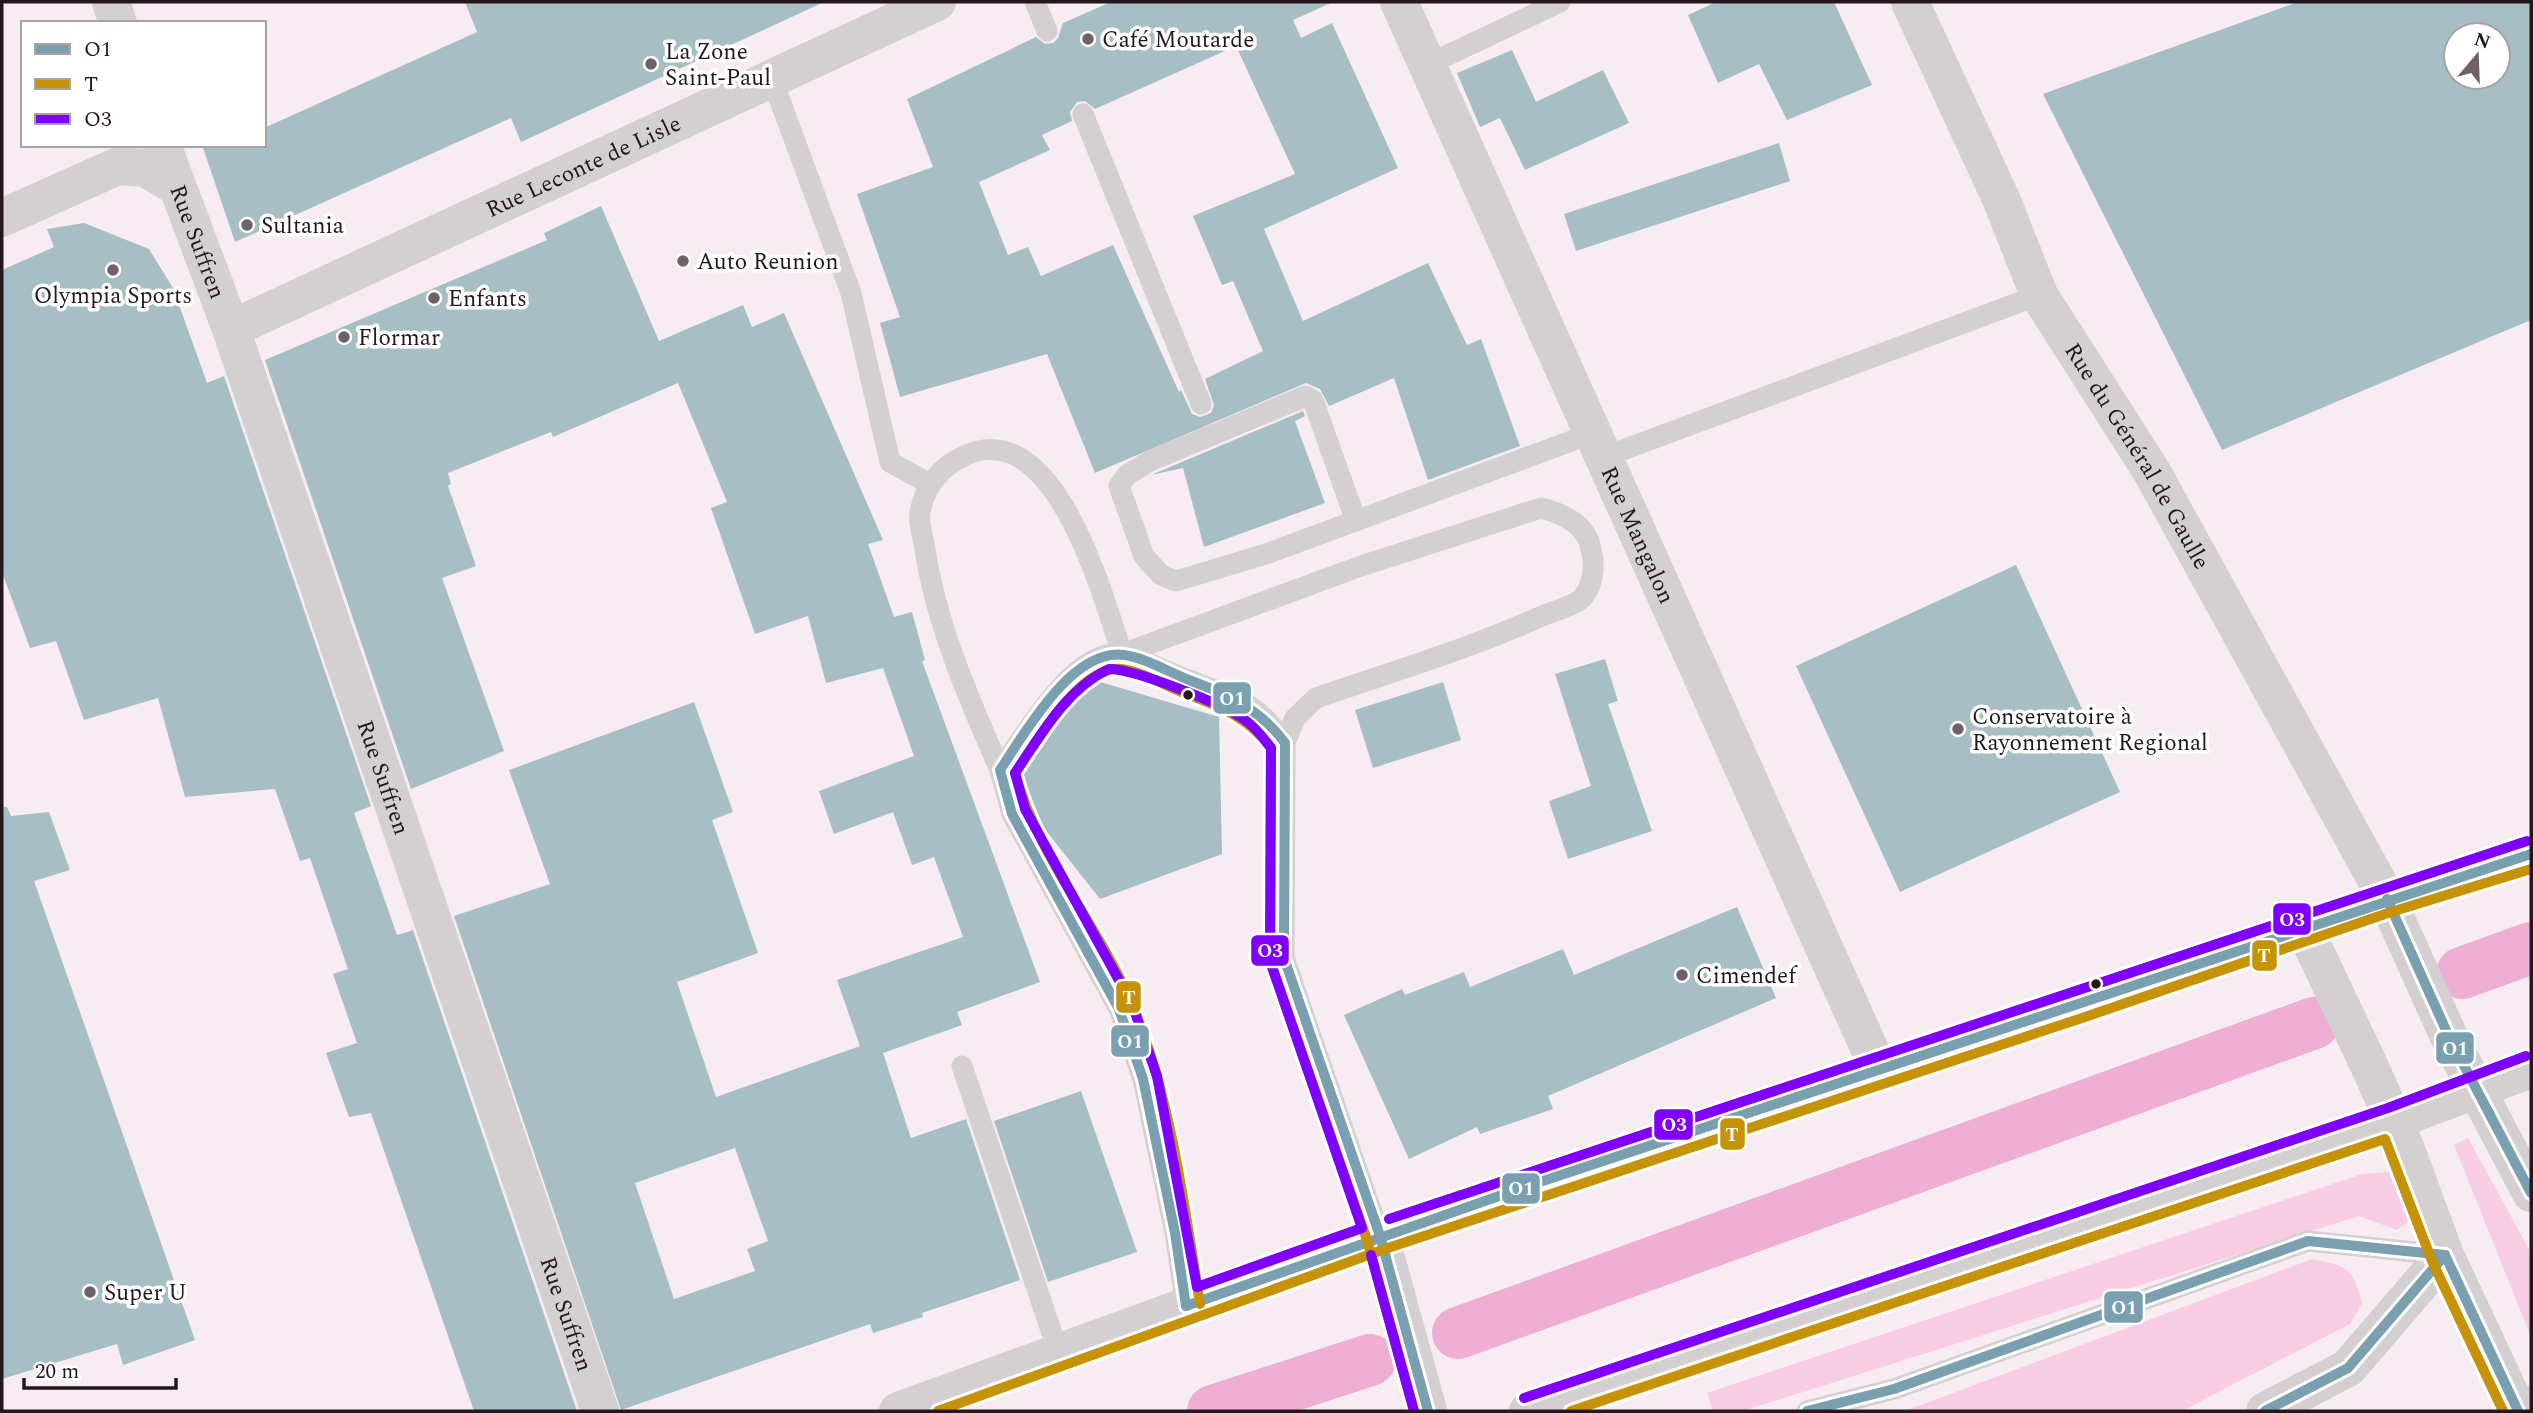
<svg xmlns="http://www.w3.org/2000/svg" width="2533" height="1413" font-family="Spectral,serif">
<style>
.green{fill:#f8cde4}
.lines{fill:none;stroke-linecap:round;stroke-linejoin:round}
.canal{stroke:#efaed3;stroke-width:52}
.building{fill:#a7bfc4;fill-rule:evenodd}
.service{stroke:#d4d0d2;stroke-width:21}
.minor{stroke:#d4d0d2;stroke-width:38}
.tertiary{stroke:#d4d0d2;stroke-width:38}
.secondary{stroke:#d4d0d2;stroke-width:38}
.primary{stroke:#d4d0d2;stroke-width:38}
.trunk{stroke:#d4d0d2;stroke-width:38}
.bus-1-casing{stroke:#fff;stroke-width:16}
.bus-2-casing{stroke:#fff;stroke-width:16}
.bus-3-casing{stroke:#fff;stroke-width:16}
.bus-1{stroke:#7aa0b0;stroke-width:10}
.bus-2{stroke:#c59208;stroke-width:10}
.bus-3{stroke:#8000ff;stroke-width:10}
.poi-dot{fill:#6e6268;stroke:#fff;stroke-width:2.5}
.bus-dot{fill:#24181e;stroke:#fff;stroke-width:2.5}
.labels{text-anchor:middle;stroke-width:7;stroke-linejoin:round;paint-order:stroke}
.poi-label{font-size:23px;fill:#24181e;stroke:#fff;text-anchor:start}
.street-label{font-size:23px;fill:#24181e;stroke:#fff}
.line-badge{stroke:#fff;stroke-width:2.5}
.badge-label{font-size:19px;text-anchor:middle;font-weight:bold;fill:#fff}
</style>
<rect width="100%" height="100%" fill="#f7ecf2"/>
<g class="green">
<path d="M 2468,1138 L 2531,1253 L 2531,1337 L 2454,1145 Z"/>
<path d="M 2389,1172 L 2405,1183 L 2415,1204 L 2408,1222 L 2397,1230 L 2359,1216 L 1743,1411 L 1713,1411 L 1707,1393 L 2362,1174 Z"/>
<path d="M 2312,1259 C 2347,1266 2352,1266 2362,1303 L 2350,1324 L 2182,1411 L 1905,1411 Z"/>
</g>
<g class="lines">
<g class="canal">
<path d="M 2462,973 L 2531,948"/>
<path d="M 1458,1333 L 2314,1023"/>
<path d="M 1213,1411 L 1370,1360"/>
</g>
</g>
<g class="building">
<path d="M 465,2 L 824,2 L 521,142 L 511,118 L 235,242 L 202,145 L 264,145 L 264,128 L 477,32 Z"/>
<path d="M 1111,2 L 1333,2 L 1293,20 L 1301,38 L 1332,23 L 1398,168 L 1264,229 L 1303,321 L 1428,263 L 1467,345 L 1481,339 L 1520,446 L 1428,480 L 1394,378 L 1329,406 L 1320,389 L 1306,383 L 1095,473 L 1047,354 L 900,397 L 880,323 L 900,317 L 857,194 L 933,167 L 907,99 L 1036,37 L 1045,44 L 1053,43 L 1058,38 L 1063,23 ZM 1236,46 L 1295,174 L 1193,216 L 1222,285 L 1233,281 L 1263,351 L 1205,379 L 1214,405 L 1211,413 L 1200,417 L 1192,414 L 1181,390 L 1179,392 L 1113,245 L 1041,276 L 1028,247 L 1008,255 L 979,182 L 1050,150 L 1042,135 L 1072,121 L 1070,112 L 1077,102 L 1085,101 L 1095,109 Z"/>
<path d="M 1716,2 L 1834,2 L 1872,85 L 1787,120 L 1759,64 L 1718,83 L 1688,15 Z"/>
<path d="M 2298,2 L 2531,2 L 2531,320 L 2222,450 L 2043,94 ZM 2456,35 L 2498,35 L 2498,77 L 2456,77 Z"/>
<path d="M 1512,50 L 1536,102 L 1603,70 L 1629,123 L 1525,170 L 1500,118 L 1480,127 L 1457,73 Z"/>
<path d="M 1779,143 L 1790,181 L 1576,251 L 1564,214 Z"/>
<path d="M 601,206 L 659,341 L 743,305 L 752,327 L 784,313 L 883,540 L 868,544 L 894,617 L 912,612 L 925,660 L 922,661 L 1040,982 L 957,1012 L 962,1025 L 883,1053 L 911,1138 L 966,1119 L 1020,1280 L 922,1313 L 923,1317 L 873,1333 L 870,1324 L 621,1410 L 454,916 L 550,884 L 509,770 L 694,702 L 733,812 L 712,820 L 758,953 L 677,982 L 716,1097 L 860,1046 L 837,980 L 963,937 L 934,857 L 912,865 L 893,812 L 834,834 L 819,791 L 914,756 L 883,668 L 826,683 L 808,616 L 755,634 L 711,508 L 727,502 L 678,383 L 553,437 L 551,432 L 448,473 L 451,484 L 448,486 L 476,566 L 442,578 L 504,751 L 411,789 L 265,360 L 547,240 L 544,233 ZM 735,1148 L 768,1241 L 747,1249 L 755,1271 L 674,1299 L 635,1183 Z"/>
<path d="M 84,223 L 149,249 L 173,288 L 207,383 L 224,376 L 371,806 L 354,813 L 397,935 L 413,930 L 577,1411 L 474,1411 L 371,1113 L 349,1117 L 326,1053 L 357,1043 L 333,974 L 348,969 L 310,858 L 300,861 L 275,789 L 185,797 L 158,698 L 84,720 L 56,641 L 30,648 L 2,572 L 2,270 L 54,247 L 47,229 Z"/>
<path d="M 1303,411 L 1305,416 L 1295,421 L 1325,503 L 1204,547 L 1183,468 L 1151,475 Z"/>
<path d="M 2016,565 L 2120,792 L 1900,892 L 1796,666 Z"/>
<path d="M 1605,659 L 1618,701 L 1608,704 L 1652,831 L 1568,859 L 1549,801 L 1591,786 L 1555,674 Z"/>
<path d="M 1090,679 L 1219,717 L 1222,854 L 1100,899 L 1021,799 L 1017,783 Z"/>
<path d="M 1443,682 L 1461,740 L 1373,768 L 1355,710 Z"/>
<path d="M 2,807 L 7,807 L 11,816 L 49,812 L 70,870 L 34,881 L 195,1340 L 123,1365 L 117,1344 L 2,1379 Z"/>
<path d="M 1737,907 L 1776,998 L 1548,1096 L 1553,1109 L 1480,1134 L 1477,1127 L 1409,1159 L 1344,1015 L 1402,989 L 1405,995 L 1464,972 L 1470,987 L 1563,949 L 1574,975 Z"/>
<path d="M 1081,1091 L 1137,1252 L 1048,1282 L 994,1121 Z"/>
</g>
<g class="lines">
<g class="service">
<path d="M 1035,2 L 1047,31"/>
<path d="M 1427,65 L 1560,2"/>
<path d="M 772,79 L 851,293 L 890,462 L 930,484"/>
<path d="M 1083,114 L 1201,404"/>
<path d="M 1604,457 L 2039,295"/>
<path d="M 1356,521 L 1313,400 L 1306,396 L 1150,461 L 1127,475 L 1119,486 L 1144,556 L 1161,575 L 1176,581 L 1266,554 L 1593,433"/>
<path d="M 1000,770 C 968,697 935,622 924,543 C 922,534 918,521 920,512 C 925,485 941,467 964,456 C 1055,413 1103,597 1122,654 L 1358,567 L 1541,508 C 1564,514 1586,524 1591,549 C 1595,564 1594,587 1581,599 C 1572,607 1553,611 1542,616 C 1469,649 1391,672 1316,698 L 1295,718 L 1285,743"/>
<path d="M 962,1066 L 1059,1354"/>
<path d="M 1186,1306 L 1175,1233 L 1143,1079 L 1119,1009 L 1012,814 L 1000,770 C 1024,737 1076,644 1124,655 C 1148,661 1171,674 1194,682 C 1239,700 1256,701 1285,743 L 1284,958 L 1380,1236"/>
<path d="M 1807,1411 L 1894,1389 L 2308,1241 L 2445,1255"/>
</g>
<path class="minor" id="s1" d="M 1399,2 L 1879,1070"/>
<g class="tertiary">
<path d="M 111,2 L 118,23"/>
<path id="s2" d="M 162,145 L 231,329 L 600,1411"/>
<path d="M 2,218 L 118,166 L 145,168 L 176,186"/>
<path id="s3" d="M 231,329 L 937,2"/>
</g>
<path class="secondary" id="s4" d="M 1910,2 L 2002,201 L 2039,295 L 2152,472 L 2387,899"/>
<g class="primary">
<path d="M 2387,899 L 2450,1039 L 2531,1193"/>
<path d="M 2304,928 L 2368,1063 L 2404,1144 L 2445,1255 L 2518,1411"/>
<path d="M 1380,1236 L 1428,1411"/>
<path d="M 898,1411 L 1380,1236 L 2081,1004 L 2387,899 L 2531,854"/>
<path d="M 1528,1411 L 2393,1121 L 2531,1069"/>
</g>
<g class="trunk">
<path d="M 2265,1411 L 2348,1368 L 2445,1255"/>
<path d="M 2519,1411 L 2531,1405"/>
</g>
<g class="bus-1-casing">
<g id="bus-1">
<path d="M 2387,899 L 2450,1039 L 2531,1193"/>
<path d="M 2445,1255 L 2518,1411"/>
<path d="M 1186,1306 L 1175,1233 L 1143,1079 L 1119,1009 L 1012,814 L 1000,770 C 1025,733 1072,648 1124,655 C 1146,658 1168,672 1189,680 C 1229,695 1259,708 1285,743 L 1284,958 L 1380,1236 L 1428,1411"/>
<path d="M 1186,1306 L 1519,1189 L 2531,854"/>
<path d="M 1807,1411 L 1894,1389 L 2308,1241 L 2445,1255"/>
<path d="M 2265,1411 L 2348,1368 L 2445,1255"/>
</g>
</g>
<g class="bus-2-casing">
<g id="bus-2">
<path d="M 1200,1304 C 1185,1208 1170,1093 1132,1004 C 1098,925 1038,857 1015,773 C 1036,743 1081,663 1122,669 C 1144,672 1167,687 1187,694 C 1221,707 1249,718 1271,748 L 1270,961 L 1367,1240 L 1414,1411"/>
<path d="M 938,1411 L 1385,1249 L 2085,1017 L 2391,912 L 2531,869"/>
<path d="M 1571,1411 L 2385,1139 L 2432,1261 L 2503,1411"/>
</g>
</g>
<g class="bus-3-casing">
<g id="bus-3">
<path d="M 1109,669 C 1135,669 1223,704 1245,720 C 1256,728 1263,737 1271,748 L 1270,961 L 1362,1228 L 1197,1287 L 1157,1076 L 1132,1004 L 1025,809 L 1015,773 C 1041,735 1066,689 1109,669 Z"/>
<path d="M 1389,1219 L 2527,841"/>
<path d="M 1371,1255 L 1414,1411"/>
<path d="M 1524,1398 L 2388,1108 L 2526,1056"/>
</g>
</g>
<use href="#bus-1" class="bus-1"/>
<use href="#bus-2" class="bus-2"/>
<use href="#bus-3" class="bus-3"/>
</g>
<g class="poi-dot">
<circle cx="1088" cy="39" r="7"/>
<circle cx="651" cy="64" r="7"/>
<circle cx="247" cy="225" r="7"/>
<circle cx="683" cy="261" r="7"/>
<circle cx="113" cy="270" r="7"/>
<circle cx="434" cy="298" r="7"/>
<circle cx="344" cy="337" r="7"/>
<circle cx="1958" cy="729" r="7"/>
<circle cx="1682" cy="975" r="7"/>
<circle cx="90" cy="1292" r="7"/>
</g>
<g class="bus-dot">
<circle cx="1188" cy="695" r="6"/>
<circle cx="2096" cy="984" r="6"/>
</g>
<g class="labels">
<g class="poi-label">
<text x="1102" y="47">Café Moutarde</text>
<text x="665" y="59">La Zone<tspan x="665" dy="26">Saint-Paul</tspan></text>
<text x="261" y="233">Sultania</text>
<text x="697" y="269">Auto Reunion</text>
<text x="113" y="303" text-anchor="middle">Olympia Sports</text>
<text x="448" y="306">Enfants</text>
<text x="358" y="345">Flormar</text>
<text x="1972" y="724">Conservatoire à<tspan x="1972" dy="26">Rayonnement Regional</tspan></text>
<text x="1696" y="983">Cimendef</text>
<text x="104" y="1300">Super U</text>
</g>
<g class="street-label">
<text dy="8" stroke="none"><textPath href="#s3" startOffset="388">Rue Leconte de Lisle</textPath></text>
<text dy="8" stroke="none"><textPath href="#s2" startOffset="103">Rue Suffren</textPath></text>
<text dy="8" stroke="none"><textPath href="#s4" startOffset="509">Rue du Général de Gaulle</textPath></text>
<text dy="8" stroke="none"><textPath href="#s1" startOffset="584">Rue Mangalon</textPath></text>
<text dy="8" stroke="none"><textPath href="#s2" startOffset="670">Rue Suffren</textPath></text>
<text dy="8" stroke="none"><textPath href="#s2" startOffset="1237">Rue Suffren</textPath></text>
</g>
</g>
<g class="line-badge">
<rect x="1212" y="681" width="40" height="34" rx="7" fill="#7aa0b0"/>
<rect x="2272" y="902" width="40" height="34" rx="7" fill="#8000ff"/>
<rect x="1250" y="934" width="40" height="33" rx="7" fill="#8000ff"/>
<rect x="2251" y="939" width="27" height="33" rx="7" fill="#c59208"/>
<rect x="1115" y="980" width="27" height="34" rx="7" fill="#c59208"/>
<rect x="1110" y="1024" width="40" height="34" rx="7" fill="#7aa0b0"/>
<rect x="2435" y="1031" width="40" height="34" rx="7" fill="#7aa0b0"/>
<rect x="1653" y="1108" width="41" height="33" rx="7" fill="#8000ff"/>
<rect x="1719" y="1117" width="27" height="34" rx="7" fill="#c59208"/>
<rect x="1501" y="1172" width="40" height="33" rx="7" fill="#7aa0b0"/>
<rect x="2103" y="1290" width="41" height="34" rx="7" fill="#7aa0b0"/>
</g>
<g class="badge-label">
<text x="1232" y="705">O1</text>
<text x="2292" y="926">O3</text>
<text x="1270" y="957">O3</text>
<text x="2264" y="962">T</text>
<text x="1129" y="1004">T</text>
<text x="1130" y="1048">O1</text>
<text x="2455" y="1055">O1</text>
<text x="1674" y="1131">O3</text>
<text x="1732" y="1141">T</text>
<text x="1521" y="1195">O1</text>
<text x="2124" y="1314">O1</text>
</g>
<rect width="2533" height="1413" fill="none" stroke="#24181e" stroke-width="7"/>
<rect x="21" y="21" width="245" height="126" fill="#ffffff" stroke="#a7a3a5" stroke-width="2"/>
<rect x="35" y="44" width="35" height="10" fill="#7aa0b0" stroke="#a7a3a5" stroke-width="2"/>
<text x="84" y="56" font-size="21" fill="#24181e">O1</text>
<rect x="35" y="79" width="35" height="10" fill="#c59208" stroke="#a7a3a5" stroke-width="2"/>
<text x="84" y="91" font-size="21" fill="#24181e">T</text>
<rect x="35" y="114" width="35" height="10" fill="#8000ff" stroke="#a7a3a5" stroke-width="2"/>
<text x="84" y="126" font-size="21" fill="#24181e">O3</text>
<g transform="translate(2477 56) rotate(19)"><circle r="33" fill="#ffffff" stroke="#a7a3a5" stroke-width="2"/>
<path d="M0-5L12 26L0 18L-12 26Z" fill="#6e6268"/>
<text y="-10" font-size="19" font-weight="bold" text-anchor="middle" fill="#24181e">N</text>
</g>
<path d="M24 1378v10h152v-10" fill="none" stroke="#24181e" stroke-width="3.5"/>
<text x="35" y="1378" font-size="21" fill="#24181e" stroke="#ffffff" stroke-width="5" paint-order="stroke">20 m</text>
</svg>
